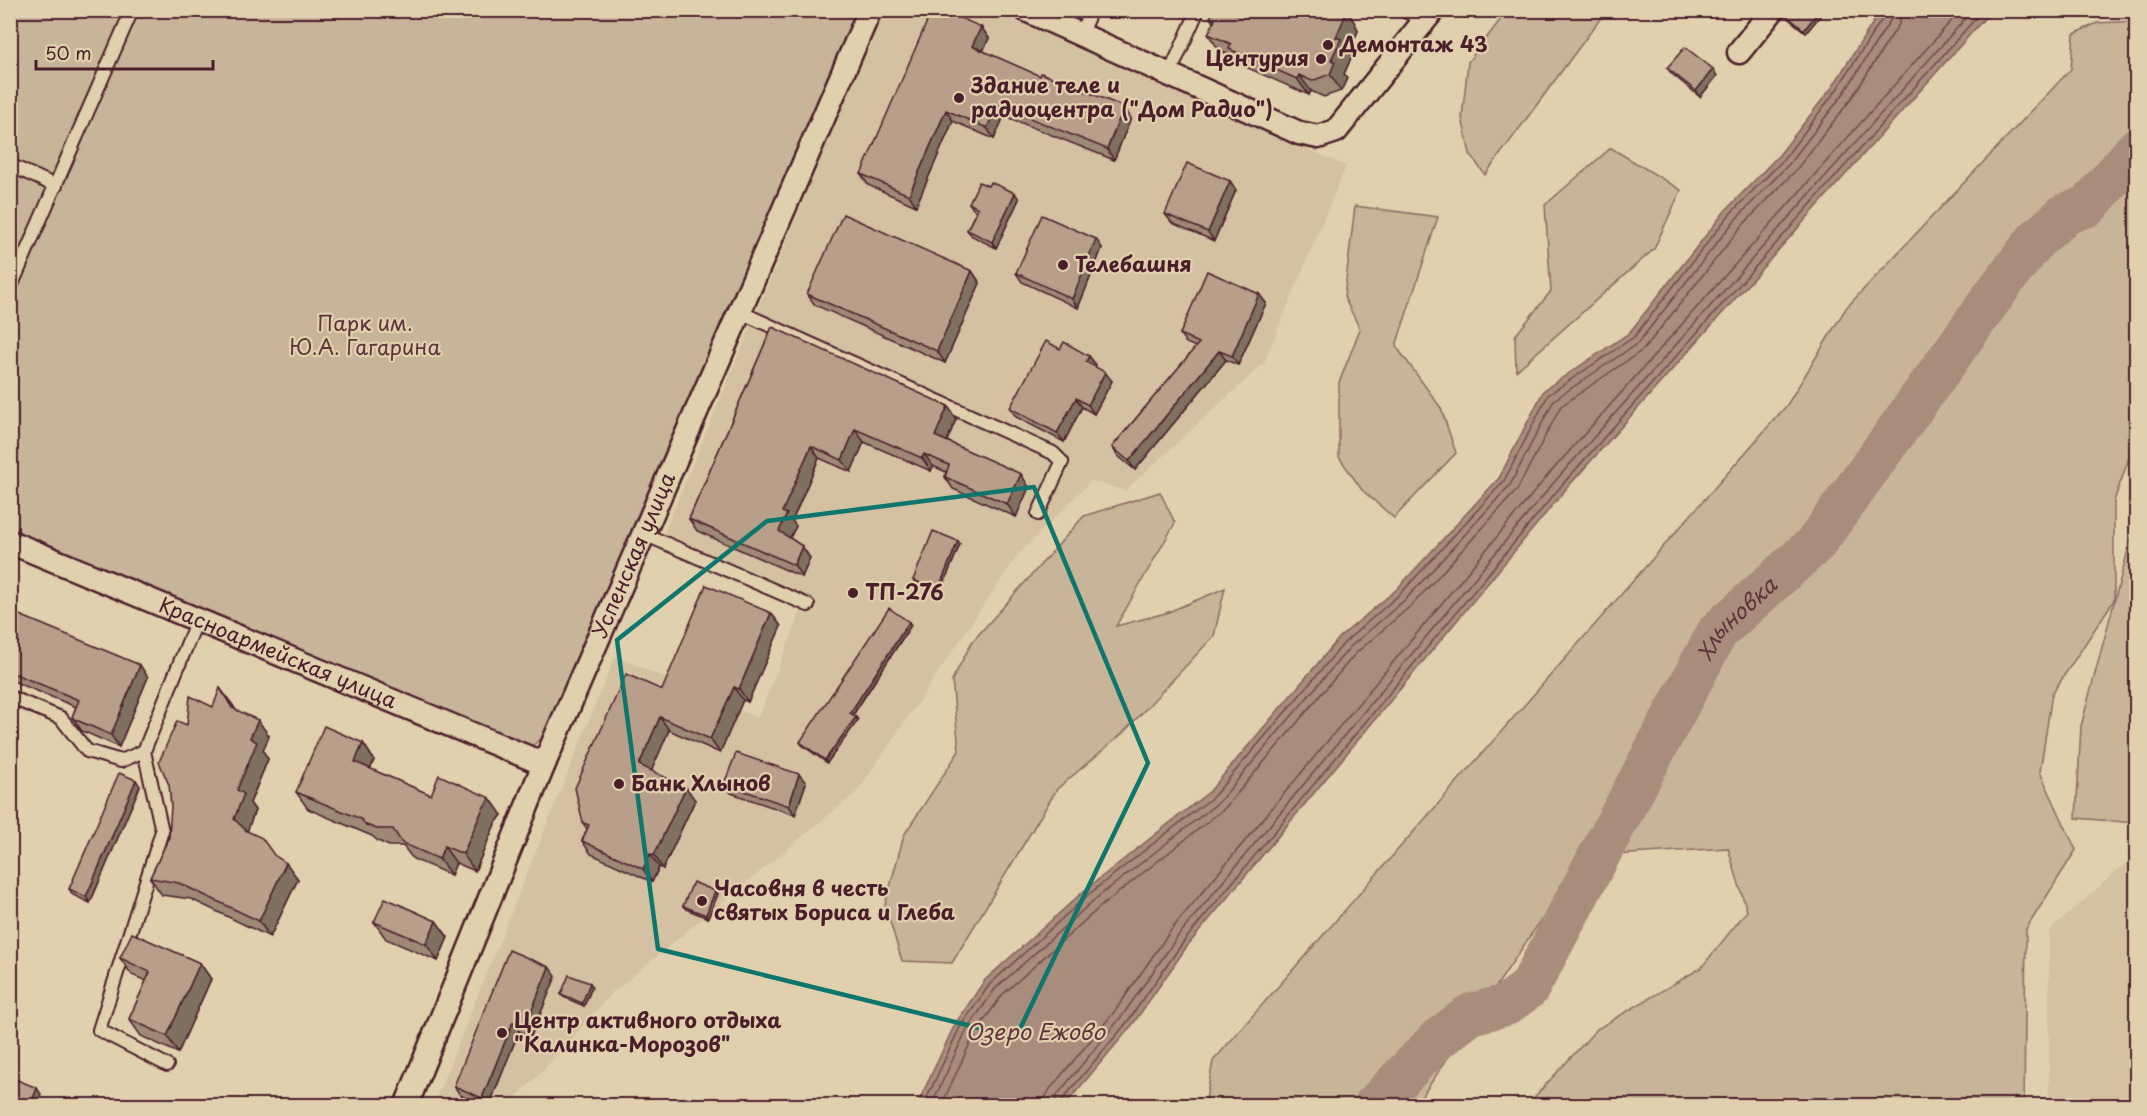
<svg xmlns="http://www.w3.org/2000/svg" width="2147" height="1116" font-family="'Playpen Sans',sans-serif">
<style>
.built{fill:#d4c1a2}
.green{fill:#c8b498;stroke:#896a62;stroke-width:1.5}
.water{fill:#a88c7b;stroke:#82605b;stroke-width:1.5}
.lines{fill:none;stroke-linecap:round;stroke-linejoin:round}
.shore{stroke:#704b4b;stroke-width:1.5}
.river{stroke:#a88c7b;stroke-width:42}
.lane-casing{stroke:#4a1f2b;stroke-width:16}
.street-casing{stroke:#4a1f2b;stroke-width:27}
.lane{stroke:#e1d0ad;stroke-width:12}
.street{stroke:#e1d0ad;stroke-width:22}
.wall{fill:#9d8976;stroke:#4a1f2b;stroke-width:1.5}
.shaded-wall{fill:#806f60;stroke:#4a1f2b;stroke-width:1.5}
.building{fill:#b79f89;stroke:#4a1f2b;stroke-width:1.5}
.marked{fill:none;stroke:#0f766e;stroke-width:4.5;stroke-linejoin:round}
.poi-dot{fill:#4a1f2b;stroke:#e1d0ad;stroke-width:2}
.labels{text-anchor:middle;stroke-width:4.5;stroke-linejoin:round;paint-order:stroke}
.poi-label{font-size:21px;font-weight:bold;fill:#4a1f2b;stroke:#e1d0ad;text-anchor:start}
.park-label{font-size:21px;fill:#5d353b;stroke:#e1d0ad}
.street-label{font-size:21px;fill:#4a1f2b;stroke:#e1d0ad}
.water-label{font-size:22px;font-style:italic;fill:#5d353b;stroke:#e1d0ad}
</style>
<rect width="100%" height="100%" fill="#e1d0ad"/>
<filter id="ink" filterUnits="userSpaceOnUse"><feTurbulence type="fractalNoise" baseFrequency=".0167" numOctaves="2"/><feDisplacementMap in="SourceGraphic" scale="12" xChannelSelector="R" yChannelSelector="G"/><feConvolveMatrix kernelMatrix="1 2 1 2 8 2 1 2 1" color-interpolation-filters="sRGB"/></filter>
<g filter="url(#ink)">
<g class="built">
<path d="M 883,11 L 994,11 L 1346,166 L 1264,363 L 1125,491 L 1091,481 L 1018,555 L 857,792 L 613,992 L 538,1076 L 508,1105 L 441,1106 L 434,1103 L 615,656 L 758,718 L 801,611 L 657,549 Z"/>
<path d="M 2136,854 L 2136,1105 L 2049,1105 L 2049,931 Z"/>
</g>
<g class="green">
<path d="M 10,11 L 858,11 L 551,732 L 530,747 L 11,542 Z"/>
<path d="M 1507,11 L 1606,11 L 1485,175 L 1470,154 L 1462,118 L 1468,62 Z"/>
<path d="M 2136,21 L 2136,438 L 2114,501 L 2114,600 L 2052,694 L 2040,772 L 2076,850 L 2026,929 L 2024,1105 L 1527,1105 L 1597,1029 L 1701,968 L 1747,911 L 1728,848 L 1613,855 L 1541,920 L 1416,1105 L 1205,1105 L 1213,1061 L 1787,405 L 1846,308 L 2071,69 L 2074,34 L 2097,23 Z"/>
<path d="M 1611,148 L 1681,190 L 1654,249 L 1516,371 L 1515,336 L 1551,291 L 1545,205 Z"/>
<path d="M 1355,206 L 1438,217 L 1396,346 L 1441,408 L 1456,453 L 1394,518 L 1362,490 L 1339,457 L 1339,383 L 1360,329 L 1344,297 Z"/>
<path d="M 1160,492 L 1175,523 L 1116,626 L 1166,613 L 1225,588 L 1214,636 L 1123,733 L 1057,789 L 952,963 L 902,961 L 885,905 L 904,835 L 959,751 L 952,680 L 972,642 L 1084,516 Z"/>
<path d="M 2136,520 L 2136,823 L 2076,818 L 2081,726 Z"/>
</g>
<path class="water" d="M 1881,10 L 1991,11 L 1566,489 L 1188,945 L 1133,1024 L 1065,1105 L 917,1105 L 955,1024 L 985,980 L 1085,890 L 1210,791 L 1340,637 L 1397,589 L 1499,478 L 1544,390 L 1629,333 L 1725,211 L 1779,155 L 1833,86 Z"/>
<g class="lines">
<g class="shore">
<path d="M 923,1106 L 960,1027 L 990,984 L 1089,894 L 1214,796 L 1345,642 L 1401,593 L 1504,481 L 1548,395 L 1634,337 L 1729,215 L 1784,159 L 1837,89 L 1884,16 L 1885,10"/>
<path d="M 931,1106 L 966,1031 L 995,989 L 1094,900 L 1219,802 L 1350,647 L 1407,598 L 1510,485 L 1554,400 L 1638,343 L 1735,220 L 1789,164 L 1844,93 L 1891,19 L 1893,10"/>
<path d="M 941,1106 L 974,1035 L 1002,995 L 1100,907 L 1225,808 L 1356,653 L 1413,604 L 1517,490 L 1561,406 L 1644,349 L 1742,226 L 1796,170 L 1851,99 L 1899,24 L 1902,10"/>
<path d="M 1045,1106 L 1045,1098 L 1050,1089 L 1115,1011 L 1171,930 L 1549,474 L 1961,10"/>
<path d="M 1054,1106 L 1057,1095 L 1122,1016 L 1178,936 L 1556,480 L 1973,10"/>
<path d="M 1061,1106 L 1063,1099 L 1128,1021 L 1184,941 L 1562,485 L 1983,10"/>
</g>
<path class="river" id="s1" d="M 1374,1106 L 1438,1039 L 1471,1014 L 1506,1005 L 1529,988 L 1718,631 L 1816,543 L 2002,284 L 2036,240 L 2065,214 L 2088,206 L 2136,149"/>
<g class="lane-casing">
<g id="lane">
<path d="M 1403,10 L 1425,21"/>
<path d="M 1080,35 L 1091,10"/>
<path d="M 1169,75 L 1198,10"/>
<path d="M 10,165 L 56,186"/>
<path d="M 10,289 L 132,10"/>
<path d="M 740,312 L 1053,453 L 1062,462 L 1038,514"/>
<path d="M 644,534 L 808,605"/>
<path d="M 10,697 L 61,718 L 87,751 L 121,761 L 144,751 L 197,620"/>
<path d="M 144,751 L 162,831 L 99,1030 L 167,1065"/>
</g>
</g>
<g class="street-casing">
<g id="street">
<path d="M 1026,10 L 1299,133 L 1318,137 L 1336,131 L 1433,10"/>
<path d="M 1739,52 L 1773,10"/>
<path id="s2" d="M 10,542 L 544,764"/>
<path id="s3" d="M 406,1106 L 544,764 L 870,10"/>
</g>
</g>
<use href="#lane" class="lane"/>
<use href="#street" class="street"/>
</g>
<g class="wall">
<path d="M 1214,10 L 1346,10 L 1355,23 L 1358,31 L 1349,51 L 1352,56 L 1344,74 L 1347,78 L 1341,91 L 1324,97 L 1311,91 L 1309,95 L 1241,65 L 1235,58 L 1219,50 L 1208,34 L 1214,23 L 1210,18 Z"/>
<path d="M 1791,10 L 1823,10 L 1824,11 L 1806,33 L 1789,19 L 1787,16 Z"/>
<path d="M 981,27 L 989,38 L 983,51 L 1131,118 L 1114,160 L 1004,116 L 994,139 L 953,121 L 916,206 L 868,185 L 861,174 Z"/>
<path d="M 1667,68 L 1717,76 L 1700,97 L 1672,74 Z"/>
<path d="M 1230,181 L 1236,190 L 1214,241 L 1172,223 L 1165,214 Z"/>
<path d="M 1019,199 L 996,248 L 972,236 L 967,230 L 976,211 L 973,209 L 969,203 Z"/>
<path d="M 1102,248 L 1078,308 L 1022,282 L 1016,273 Z"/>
<path d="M 972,271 L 980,283 L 945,363 L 815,305 L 807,294 Z"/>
<path d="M 1259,294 L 1266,303 L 1238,365 L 1226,360 L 1135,470 L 1118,456 L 1112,447 L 1196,347 L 1186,343 L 1180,334 Z"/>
<path d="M 772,327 L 956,419 L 947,441 L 1029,487 L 1016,517 L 953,489 L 945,477 L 946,472 L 933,466 L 931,471 L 864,442 L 851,472 L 819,458 L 792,521 L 796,526 L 790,538 L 802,546 L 810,558 L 802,577 L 697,531 L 689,519 Z"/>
<path d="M 1060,349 L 1089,356 L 1096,365 L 1095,367 L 1112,381 L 1094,414 L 1082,407 L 1064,442 L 1016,417 L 1010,408 Z"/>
<path d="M 958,541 L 960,544 L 940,593 L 915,583 L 913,580 Z"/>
<path d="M 10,611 L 148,677 L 119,747 L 82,731 L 72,717 L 76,707 L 10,680 Z"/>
<path d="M 771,613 L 781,626 L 748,702 L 743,700 L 720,753 L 669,730 L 651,771 L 695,800 L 663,869 L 659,867 L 652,882 L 591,854 L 582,841 L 587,829 L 583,823 L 662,690 Z"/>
<path d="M 911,625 L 853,715 L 858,720 L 827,763 L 802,745 L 800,742 Z"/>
<path d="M 232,704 L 235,709 L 269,736 L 263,751 L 268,759 L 250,803 L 255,810 L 247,831 L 274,856 L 286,863 L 298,879 L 270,937 L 191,899 L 162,895 L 150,878 L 169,837 L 213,707 Z"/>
<path d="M 363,743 L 374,760 L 370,769 L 431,795 L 502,815 L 495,824 L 475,871 L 456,863 L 451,875 L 413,859 L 403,846 L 389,846 L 378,841 L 372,836 L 308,809 L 296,792 Z"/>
<path d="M 806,783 L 795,815 L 731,793 L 724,784 Z"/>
<path d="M 140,786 L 90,903 L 73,895 L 69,889 Z"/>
<path d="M 715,891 L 718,894 L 708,918 L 686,909 L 683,906 Z"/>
<path d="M 436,921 L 448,937 L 438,961 L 386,939 L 374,922 Z"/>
<path d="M 120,958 L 200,963 L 211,979 L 178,1053 L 141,1036 L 129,1019 L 146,981 L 132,975 Z"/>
<path d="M 556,976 L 531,1036 L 519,1031 L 489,1106 L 485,1106 L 460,1095 L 454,1086 Z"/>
<path d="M 590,983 L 592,987 L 584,1006 L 563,997 L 561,994 Z"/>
</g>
<g class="shaded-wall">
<path d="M 1344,10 L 1346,10 L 1355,23 L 1358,31 L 1349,51 L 1352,56 L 1344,74 L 1347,78 L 1341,91 L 1330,74 L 1336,37 Z"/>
<path d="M 1820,10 L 1824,11 L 1806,33 L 1804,30 Z"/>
<path d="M 981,27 L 989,38 L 980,57 L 972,46 Z"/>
<path d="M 1713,69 L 1717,76 L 1700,97 L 1696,91 Z"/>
<path d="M 1299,75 L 1311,91 L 1309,95 L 1297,79 Z"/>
<path d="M 997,105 L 1004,116 L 994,139 L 987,128 Z"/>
<path d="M 1124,107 L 1131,118 L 1114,160 L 1107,149 Z"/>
<path d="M 946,110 L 953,121 L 916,206 L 909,195 Z"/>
<path d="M 1230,181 L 1236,190 L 1214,241 L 1208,232 Z"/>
<path d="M 1015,193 L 1019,199 L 996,248 L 992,242 Z"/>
<path d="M 1096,239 L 1102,248 L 1078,308 L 1072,299 Z"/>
<path d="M 972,271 L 980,283 L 945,363 L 937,351 Z"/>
<path d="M 1259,294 L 1266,303 L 1238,365 L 1232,356 Z"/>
<path d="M 1219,351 L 1226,360 L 1135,470 L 1129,461 Z"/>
<path d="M 1089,356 L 1096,365 L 1092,371 L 1086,362 Z"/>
<path d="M 1105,372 L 1112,381 L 1094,414 L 1088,405 Z"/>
<path d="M 1076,398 L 1082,407 L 1064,442 L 1057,433 Z"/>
<path d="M 948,406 L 956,419 L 944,448 L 935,436 Z"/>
<path d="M 855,429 L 864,442 L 851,472 L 842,460 Z"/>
<path d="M 811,446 L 819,458 L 792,521 L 796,526 L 787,543 L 779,531 L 782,512 Z"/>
<path d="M 924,454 L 933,466 L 931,471 L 922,458 Z"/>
<path d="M 1021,474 L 1029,487 L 1016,517 L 1007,504 Z"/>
<path d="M 958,541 L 960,544 L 940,593 L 938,590 Z"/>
<path d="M 802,546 L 810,558 L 802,577 L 794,565 Z"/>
<path d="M 771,613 L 781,626 L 748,702 L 739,689 Z"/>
<path d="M 909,622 L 911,625 L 852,716 L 850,713 Z"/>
<path d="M 140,665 L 148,677 L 119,747 L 111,735 Z"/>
<path d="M 734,687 L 743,700 L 720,753 L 710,739 Z"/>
<path d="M 220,688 L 232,704 L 244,725 L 232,708 Z"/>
<path d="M 660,717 L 669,730 L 648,779 L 639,765 Z"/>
<path d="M 856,717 L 858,720 L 827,763 L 825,760 Z"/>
<path d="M 258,720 L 269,736 L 263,751 L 268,759 L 250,803 L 255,810 L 246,835 L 234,819 L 237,790 L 250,738 Z"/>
<path d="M 363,743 L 374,760 L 366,779 L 355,762 Z"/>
<path d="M 799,774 L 806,783 L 795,815 L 789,806 Z"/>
<path d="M 136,780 L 140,786 L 90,903 L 86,897 Z"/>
<path d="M 686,787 L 695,800 L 663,869 L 654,855 Z"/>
<path d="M 490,798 L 502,815 L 495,824 L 475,871 L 463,854 L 483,808 Z"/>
<path d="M 444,846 L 456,863 L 451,875 L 439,859 Z"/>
<path d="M 650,854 L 659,867 L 652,882 L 643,869 Z"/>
<path d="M 286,863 L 298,879 L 270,937 L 259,921 Z"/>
<path d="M 715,891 L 718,894 L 708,918 L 706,915 Z"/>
<path d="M 436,921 L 448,937 L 438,961 L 426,944 Z"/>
<path d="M 200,963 L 211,979 L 178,1053 L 167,1036 Z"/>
<path d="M 549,967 L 556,976 L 531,1036 L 525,1027 Z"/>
<path d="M 590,983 L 592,987 L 584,1006 L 582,1003 Z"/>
<path d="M 513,1022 L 519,1031 L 489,1106 L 487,1106 L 482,1098 Z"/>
<path d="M 37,1088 L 41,1094 L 36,1106 L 30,1106 Z"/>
</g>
<g class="building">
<path d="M 932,10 L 943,10 L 981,27 L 972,46 L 1040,76 L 1041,73 L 1124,107 L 1107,149 L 997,105 L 987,128 L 946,110 L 909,195 L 861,174 Z"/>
<path d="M 1214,10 L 1344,10 L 1346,14 L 1336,37 L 1341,39 L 1331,60 L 1335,62 L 1330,74 L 1312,81 L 1299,75 L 1297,79 L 1229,49 L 1231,44 L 1208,34 L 1215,20 L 1210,18 Z"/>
<path d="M 1791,10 L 1820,10 L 1804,30 L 1787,16 Z"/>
<path d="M 1685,47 L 1713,69 L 1696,91 L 1667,68 Z"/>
<path d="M 1187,163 L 1230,181 L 1208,232 L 1165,214 Z"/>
<path d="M 979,182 L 988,186 L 990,182 L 1015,193 L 992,242 L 967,230 L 978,208 L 969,203 Z"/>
<path d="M 843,214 L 972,271 L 937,351 L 807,294 Z"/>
<path d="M 1042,215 L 1096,239 L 1072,299 L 1016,273 Z"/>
<path d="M 1207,271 L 1259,294 L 1232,356 L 1219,351 L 1129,461 L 1112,447 L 1199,343 L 1180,334 Z"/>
<path d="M 772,327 L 948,406 L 935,436 L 1021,474 L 1007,504 L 945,477 L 949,465 L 924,454 L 922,458 L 855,429 L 842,460 L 811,446 L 782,512 L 787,514 L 779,531 L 802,546 L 794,565 L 689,519 Z"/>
<path d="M 1046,341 L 1060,349 L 1064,342 L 1089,356 L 1086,362 L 1105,372 L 1088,405 L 1076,398 L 1057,433 L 1010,408 Z"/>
<path d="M 933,531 L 958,541 L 938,590 L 913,580 Z"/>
<path d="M 706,585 L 771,613 L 739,689 L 734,687 L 710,739 L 660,717 L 639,765 L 686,787 L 654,855 L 650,854 L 643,869 L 582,841 L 589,825 L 583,823 L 575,788 L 626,674 L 662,690 Z"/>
<path d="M 889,608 L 909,622 L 850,713 L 856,717 L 825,760 L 800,742 Z"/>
<path d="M 10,611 L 140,665 L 111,735 L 74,719 L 72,717 L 79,700 L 10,672 Z"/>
<path d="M 220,688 L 232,708 L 258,720 L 250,738 L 257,742 L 237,790 L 244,794 L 234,819 L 247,831 L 262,838 L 274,855 L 286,863 L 259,921 L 179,883 L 150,878 L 169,837 L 171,806 L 169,785 L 159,762 L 177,721 L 187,725 L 190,696 L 213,707 Z"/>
<path d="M 324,726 L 363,743 L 355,762 L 431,795 L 439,775 L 490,798 L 483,808 L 463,854 L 444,846 L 439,859 L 402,843 L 393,829 L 377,829 L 366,825 L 361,819 L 296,792 Z"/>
<path d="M 736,753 L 799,774 L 789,806 L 724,784 Z"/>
<path d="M 119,773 L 136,780 L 86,897 L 69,889 Z"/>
<path d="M 693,882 L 715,891 L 706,915 L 683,906 Z"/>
<path d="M 385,898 L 436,921 L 426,944 L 374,922 Z"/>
<path d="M 132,933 L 200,963 L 167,1036 L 129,1019 L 150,972 L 120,958 Z"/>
<path d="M 509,950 L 549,967 L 525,1027 L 513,1022 L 482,1098 L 454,1086 Z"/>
<path d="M 569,975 L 590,983 L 582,1003 L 561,994 Z"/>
<path d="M 10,1077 L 37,1088 L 30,1106 L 14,1106 L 10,1104 Z"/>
</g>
</g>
<path class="marked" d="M 1034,487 L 1148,763 L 1016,1037 L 658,949 L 617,640 L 767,521 Z"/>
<g class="poi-dot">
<circle cx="1328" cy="45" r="6"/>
<circle cx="1321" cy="59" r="6"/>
<circle cx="959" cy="98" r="6"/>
<circle cx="1063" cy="265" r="6"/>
<circle cx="853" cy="593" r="6"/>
<circle cx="619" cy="784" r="6"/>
<circle cx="702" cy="901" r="6"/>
<circle cx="502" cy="1033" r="6"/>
</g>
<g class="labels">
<g class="poi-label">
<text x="1340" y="52">Демонтаж 43</text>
<text x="1309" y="66" text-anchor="end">Центурия</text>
<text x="971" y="93">Здание теле и<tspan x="971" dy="24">радиоцентра ("Дом Радио")</tspan></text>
<text x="1075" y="272">Телебашня</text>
<text x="865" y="600">ТП-276</text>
<text x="631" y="791">Банк Хлынов</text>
<text x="714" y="896">Часовня в честь<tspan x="714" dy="24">святых Бориса и Глеба</tspan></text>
<text x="514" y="1028">Центр активного отдыха<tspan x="514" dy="24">"Калинка-Морозов"</tspan></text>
</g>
<g class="park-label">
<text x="365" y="331">Парк им.<tspan x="365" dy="24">Ю.А. Гагарина</tspan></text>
</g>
<g class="street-label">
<text dy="7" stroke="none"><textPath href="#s3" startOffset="596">Успенская улица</textPath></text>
<text dy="7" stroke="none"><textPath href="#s2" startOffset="290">Красноармейская улица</textPath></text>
</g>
<g class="water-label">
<text dy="8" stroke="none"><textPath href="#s1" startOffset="624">Хлыновка</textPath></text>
<text x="1035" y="1040">Озеро Ежово</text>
</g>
</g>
<rect width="2147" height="1116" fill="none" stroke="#e1d0ad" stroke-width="36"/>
<rect x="18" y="18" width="2111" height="1080" fill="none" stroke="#4a1f2b" stroke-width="2" filter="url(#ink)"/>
<path d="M36 60v9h177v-9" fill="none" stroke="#4a1f2b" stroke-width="3"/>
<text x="45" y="60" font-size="18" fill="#4a1f2b" stroke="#e1d0ad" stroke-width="4.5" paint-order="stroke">50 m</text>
</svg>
